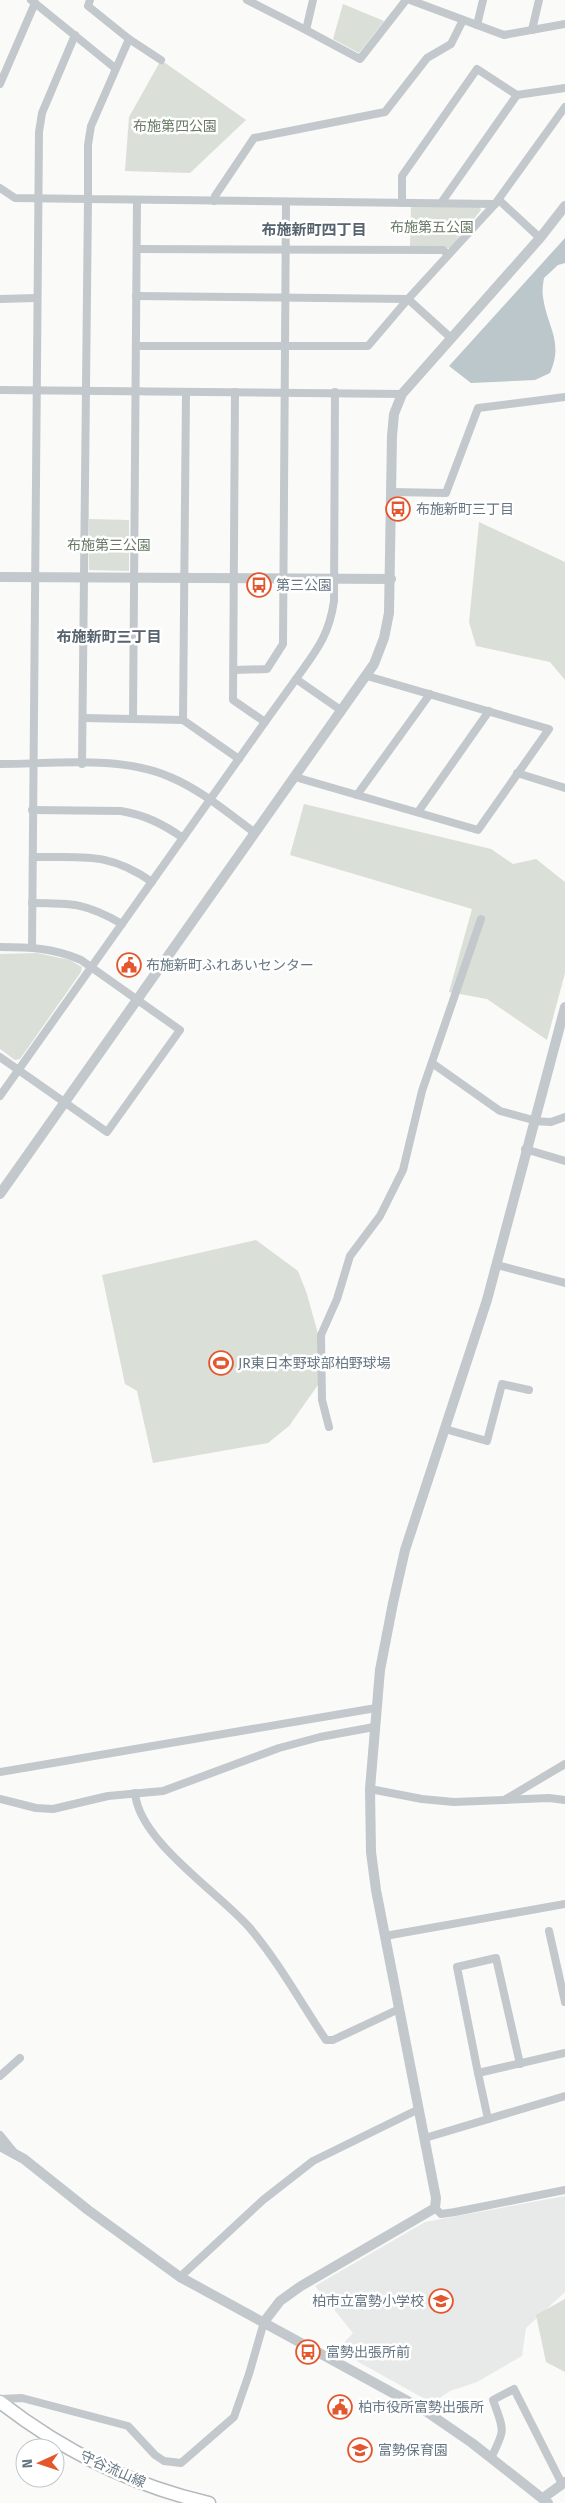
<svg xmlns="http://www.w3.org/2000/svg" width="565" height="2503" font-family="'Fira Sans','Noto Sans JP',sans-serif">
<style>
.built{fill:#e8e9e9}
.green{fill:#dadfd7}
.water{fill:#bbc7cb}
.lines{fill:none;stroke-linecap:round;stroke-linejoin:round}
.primary-casing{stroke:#b5babe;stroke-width:15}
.minor{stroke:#c3c8cc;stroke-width:8}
.tertiary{stroke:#c3c8cc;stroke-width:10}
.primary{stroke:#fff;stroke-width:12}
.labels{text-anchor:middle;stroke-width:5;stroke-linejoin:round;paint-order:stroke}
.park-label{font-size:14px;fill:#687a64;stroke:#fff}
.poi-label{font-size:14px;fill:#657683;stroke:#fff;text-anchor:start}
.street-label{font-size:14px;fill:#657683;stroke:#fff}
.neighbourhood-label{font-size:15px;font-weight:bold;fill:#57646e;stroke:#fff}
</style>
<rect width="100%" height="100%" fill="#fafaf8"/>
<path class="built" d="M 565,2196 L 565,2292 L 526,2328 L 522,2356 L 477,2382 L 450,2391 L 432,2403 L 337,2350 L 353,2333 L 315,2286 L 425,2222 Z"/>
<g class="green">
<path d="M 343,4 L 384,21 L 359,53 L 333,39 Z"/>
<path d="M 161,60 L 246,120 L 190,173 L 125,171 L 129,117 Z"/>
<path d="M 411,206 L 480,207 L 481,210 L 450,248 L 410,247 Z"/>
<path d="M 89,519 L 129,520 L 129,571 L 89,570 Z"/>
<path d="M 479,522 L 565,562 L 565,680 L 550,662 L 476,646 L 469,622 Z"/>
<path d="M 304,804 L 491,849 L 513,864 L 536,859 L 565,882 L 565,973 L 547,1040 L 487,999 L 449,992 L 472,909 L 290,855 Z"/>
<path d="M 37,953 L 70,960 L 82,967 L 81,972 L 20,1059 L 15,1060 L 0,1049 L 0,954 Z"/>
<path d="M 256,1240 L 298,1271 L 307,1294 L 321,1345 L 320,1382 L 289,1426 L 268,1443 L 153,1463 L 137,1391 L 125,1384 L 102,1275 Z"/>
<path d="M 565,2299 L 565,2372 L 546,2362 L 536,2315 Z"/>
</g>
<path class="water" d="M 565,238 L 565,263 L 558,265 L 544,278 C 543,284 542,291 543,297 C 547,327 564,341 550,373 L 535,380 L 471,383 L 449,366 Z"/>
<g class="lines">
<g class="primary-casing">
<path id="primary" d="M 0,2402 C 62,2450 133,2486 209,2503"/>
</g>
<g class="minor">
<path d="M 31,0 L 115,68"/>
<path d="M 90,0 L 88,6 L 129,39 L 91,126 L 88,145 L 88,199 L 495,204"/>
<path d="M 247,0 L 306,30"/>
<path d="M 313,0 L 306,30 L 360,59 L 406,0"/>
<path d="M 410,0 L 504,35 L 565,24"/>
<path d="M 477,25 L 483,0"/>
<path d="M 532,30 L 539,0"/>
<path d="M 129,39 L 161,60"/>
<path d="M 0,84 L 35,3"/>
<path d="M 0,188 L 15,198 L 88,199 L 82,764"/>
<path d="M 499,200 L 540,238"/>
<path d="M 214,201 L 215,196 L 254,138 L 385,112 L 427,58 L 451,44 L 463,20"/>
<path d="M 402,203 L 402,176 L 477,69 L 517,95 L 565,88"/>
<path d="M 441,203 L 517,95"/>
<path d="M 137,249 L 443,250 L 448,254"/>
<path d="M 136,296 L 408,299 L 451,338"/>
<path d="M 0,299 L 36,298"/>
<path d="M 136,346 L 368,346 L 408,299 L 495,204 L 565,107"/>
<path d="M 0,390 L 402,394"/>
<path d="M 235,392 L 233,700 L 265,722 L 296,679"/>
<path d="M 335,392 L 334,601 C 329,636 316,651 296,679 L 342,711"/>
<path d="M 392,492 L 446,493 L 478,408 L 565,397"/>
<path d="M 234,670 L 267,669 L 283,644 L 286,202"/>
<path d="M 83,718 L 183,720 L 239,759"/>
<path d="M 133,718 L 137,201"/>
<path d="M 183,720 L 186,392"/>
<path d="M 0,764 C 53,764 120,755 170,777 C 201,790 228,813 255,833"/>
<path d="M 517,773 L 565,788"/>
<path d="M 295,777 L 478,830 L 549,729 L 367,676"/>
<path d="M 357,795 L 430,694"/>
<path d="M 32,810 L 121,811 C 145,815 163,824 183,838"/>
<path d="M 418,812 L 489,711"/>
<path d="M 33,857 C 83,858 108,851 152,882"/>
<path d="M 32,903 C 72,903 86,903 122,924"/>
<path d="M 0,947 C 29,947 54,948 81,960 L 180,1030 L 107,1132 L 0,1057"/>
<path d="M 32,947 L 39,132 L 42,113 L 75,35"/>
<path d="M 432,1063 L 500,1111 L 533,1120"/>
<path d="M 0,1096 L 265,722"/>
<path d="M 533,1121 L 551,1122 L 565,1117"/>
<path d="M 525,1149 L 565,1161"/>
<path d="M 497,1265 L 565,1283"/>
<path d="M 329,1427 L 322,1400 L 321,1335 L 337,1299 L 350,1256 L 380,1216 L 403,1170 L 422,1091 L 481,919"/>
<path d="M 445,1429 L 487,1441 L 502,1384 L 529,1390"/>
<path d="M 0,1772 L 376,1708"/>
<path d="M 370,1789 L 422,1799 L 454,1802 L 549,1798 L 565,1800"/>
<path d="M 135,1793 C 139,1841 218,1892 249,1927 C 278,1961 301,2003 326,2040 L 333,2040 L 399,2009"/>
<path d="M 0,1799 L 36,1808 L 53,1809 L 108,1796 L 163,1791 L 279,1748 L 320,1737 L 374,1727"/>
<path d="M 506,1799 L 565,1764"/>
<path d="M 549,1931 L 565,2002"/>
<path d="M 385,1936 L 565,1904"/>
<path d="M 478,2073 L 457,1967 L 496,1958 L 520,2064"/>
<path d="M 0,2076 L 20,2058"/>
<path d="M 488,2119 L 478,2073 L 565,2053"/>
<path d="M 0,2135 L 13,2151"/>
<path d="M 425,2138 L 565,2096"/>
<path d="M 435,2208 L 441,2214 L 455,2212 L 565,2190"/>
<path d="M 180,2277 L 263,2200 L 313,2161 L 419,2109"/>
<path d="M 0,2399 L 22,2398 L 128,2426 L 155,2455 L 164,2461 L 181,2463 L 234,2417 L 249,2374 L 264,2322"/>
<path d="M 491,2458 C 506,2428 504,2431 493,2400 L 514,2389 L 562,2484"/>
</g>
<g class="tertiary">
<path d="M 0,577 L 391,579"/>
<path d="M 0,1194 L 374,664 L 384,638 L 389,613 L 392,436 L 394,414 L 402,394 L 540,238 L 565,206"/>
<path d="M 0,2146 L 24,2159 L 88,2210 L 180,2277 L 424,2410 L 472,2443 L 548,2503"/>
<path d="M 264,2322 L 280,2301 L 301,2286 L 435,2208 L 436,2198 L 376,1890 L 371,1852 L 370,1789 L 380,1670 L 393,1603 L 405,1550 L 487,1300 L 565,1007"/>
<path d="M 543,2498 L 565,2482"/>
</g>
<use href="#primary" class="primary"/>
</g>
<defs>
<g id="bus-ring" transform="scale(1.25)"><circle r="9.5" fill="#fff" stroke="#e4572e" stroke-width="1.5"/><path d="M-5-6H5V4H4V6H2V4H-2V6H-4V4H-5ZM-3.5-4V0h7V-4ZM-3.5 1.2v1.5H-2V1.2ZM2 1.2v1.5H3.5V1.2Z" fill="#e4572e"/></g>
<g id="civic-ring" transform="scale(1.25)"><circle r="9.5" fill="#fff" stroke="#e4572e" stroke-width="1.5"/><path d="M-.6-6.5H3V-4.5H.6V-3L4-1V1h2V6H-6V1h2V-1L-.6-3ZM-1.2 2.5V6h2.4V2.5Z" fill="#e4572e"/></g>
<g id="stadium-ring" transform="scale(1.25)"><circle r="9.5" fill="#fff" stroke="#e4572e" stroke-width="1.5"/><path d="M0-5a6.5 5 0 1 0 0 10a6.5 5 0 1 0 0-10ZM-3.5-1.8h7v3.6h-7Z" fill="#e4572e"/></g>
<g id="school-ring" transform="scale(1.25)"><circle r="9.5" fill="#fff" stroke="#e4572e" stroke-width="1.5"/><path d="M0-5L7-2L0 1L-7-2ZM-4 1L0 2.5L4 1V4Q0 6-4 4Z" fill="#e4572e"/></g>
</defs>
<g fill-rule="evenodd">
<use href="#bus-ring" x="398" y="509"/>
<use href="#bus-ring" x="259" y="585"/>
<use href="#civic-ring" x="129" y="965"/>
<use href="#stadium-ring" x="221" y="1363"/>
<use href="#school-ring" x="441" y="2301"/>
<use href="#bus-ring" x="308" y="2352"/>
<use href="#civic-ring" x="340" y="2407"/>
<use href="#school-ring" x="360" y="2450"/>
</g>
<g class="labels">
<g class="park-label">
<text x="175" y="131">布施第四公園</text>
<text x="432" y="232">布施第五公園</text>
<text x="109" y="550">布施第三公園</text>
</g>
<g class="poi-label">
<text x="416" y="514">布施新町三丁目</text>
<text x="276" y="590">第三公園</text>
<text x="146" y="970">布施新町ふれあいセンター</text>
<text x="238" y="1368">JR東日本野球部柏野球場</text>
<text x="424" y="2306" text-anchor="end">柏市立富勢小学校</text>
<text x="326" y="2357">富勢出張所前</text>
<text x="358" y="2412">柏市役所富勢出張所</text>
<text x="378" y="2455">富勢保育園</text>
</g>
<g class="street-label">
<text transform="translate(113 2469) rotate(24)" y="5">守谷流山線</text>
</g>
<g class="neighbourhood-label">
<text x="314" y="235">布施新町四丁目</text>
<text x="109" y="642">布施新町三丁目</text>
</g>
</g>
<g transform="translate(40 2463) rotate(267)"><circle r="24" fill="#ffffff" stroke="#c1c8cd"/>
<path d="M0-4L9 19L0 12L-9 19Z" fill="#e4572e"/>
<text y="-8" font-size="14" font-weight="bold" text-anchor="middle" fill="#657683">N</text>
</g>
</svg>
